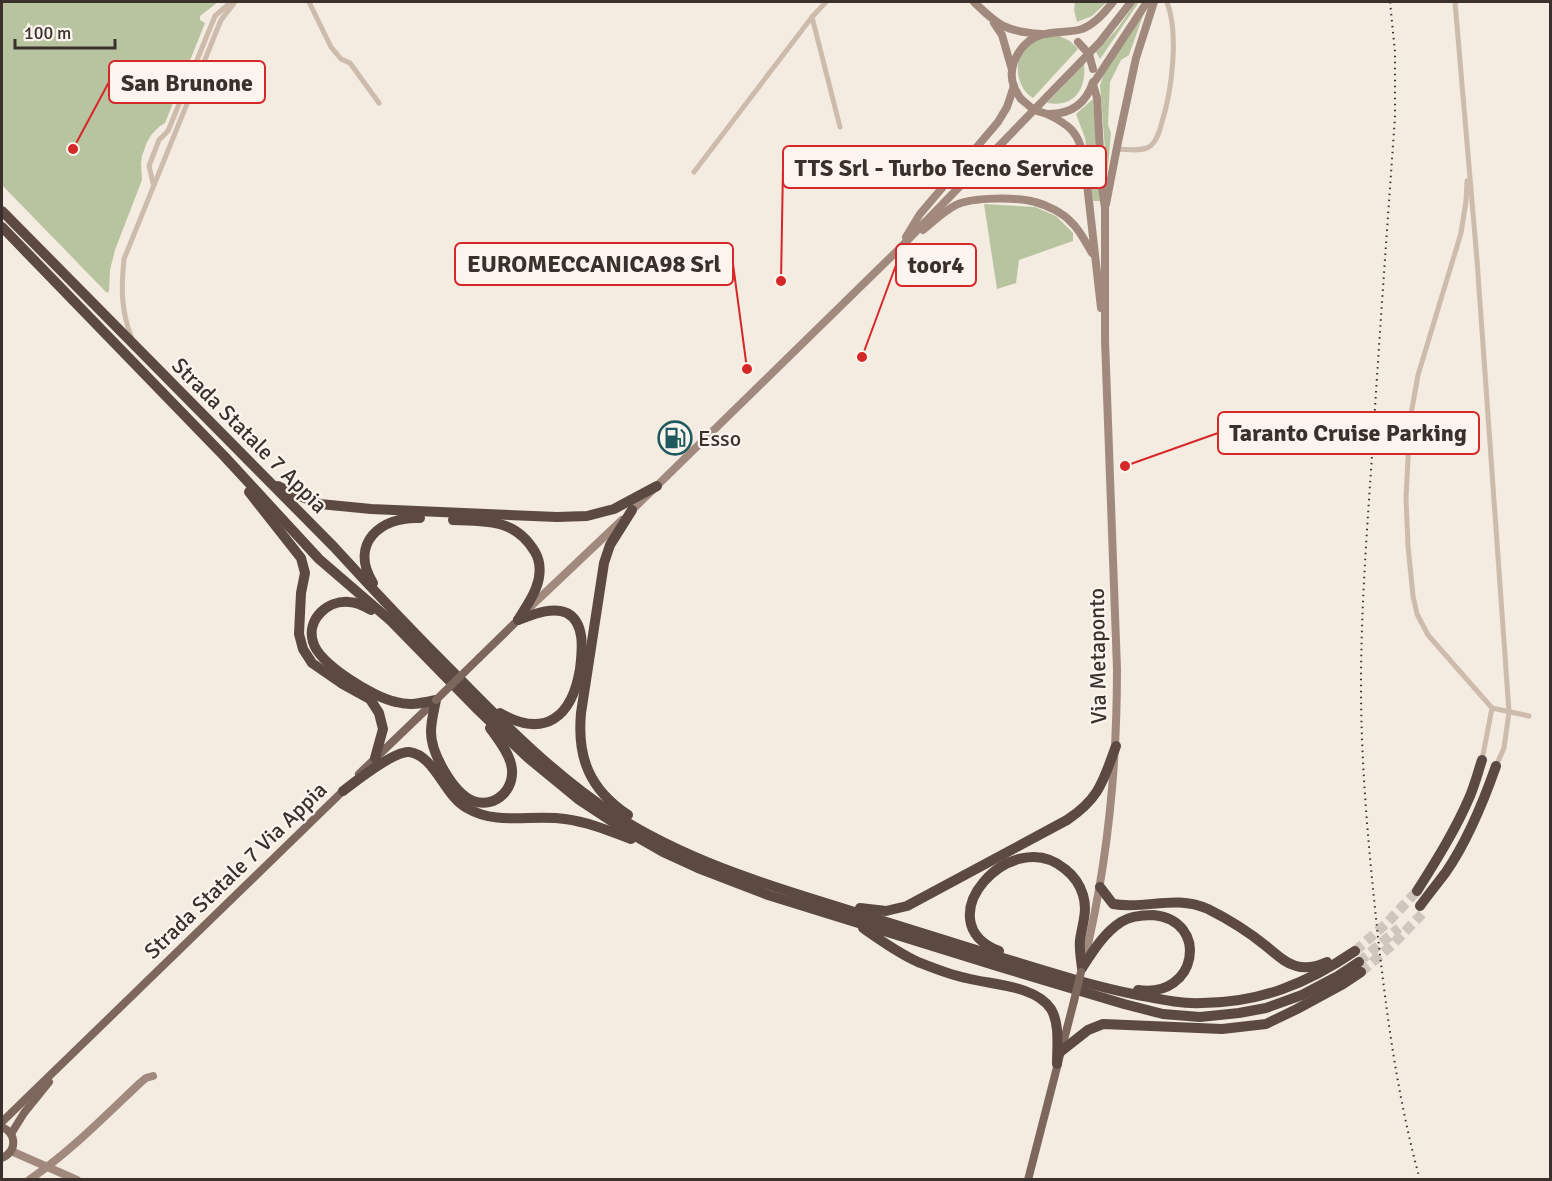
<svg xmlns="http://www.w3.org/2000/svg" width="1552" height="1181" font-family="Signika,sans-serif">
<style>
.green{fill:#b8c4a0}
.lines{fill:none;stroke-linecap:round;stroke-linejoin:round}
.highway-tunnel{stroke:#cfc6bd;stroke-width:10;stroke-dasharray:10 5;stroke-linecap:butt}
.street{stroke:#cdbbac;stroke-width:5}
.secondary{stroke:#a18a7d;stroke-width:8}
.primary{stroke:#7d675c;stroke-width:8}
.highway{stroke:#5c4a42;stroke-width:10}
.rail{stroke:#3b302b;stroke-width:2;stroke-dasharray:1.5 4.5;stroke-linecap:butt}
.secondary-bridge{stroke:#a18a7d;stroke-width:8}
.primary-bridge{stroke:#7d675c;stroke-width:8}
.labels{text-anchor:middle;stroke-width:4.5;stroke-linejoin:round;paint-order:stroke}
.street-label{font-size:22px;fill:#3b302b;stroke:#fbf5ee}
.poi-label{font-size:22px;fill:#3b302b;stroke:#fbf5ee;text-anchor:start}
.leader{fill:none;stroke:#d62828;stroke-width:2}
.callout-dot{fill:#d62828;stroke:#fbf5ee;stroke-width:2}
.callout{fill:#fbf5ee;stroke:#d62828;stroke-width:2}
.callout-label{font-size:24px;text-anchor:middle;font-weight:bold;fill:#3b302b}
</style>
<rect width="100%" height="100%" fill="#f4ebe1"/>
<g class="green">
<path d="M 2,2 L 218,2 L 200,16 L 200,20 L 205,23 L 165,123 L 160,126 L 152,134 L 147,142 L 142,156 L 141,164 L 142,180 L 115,250 L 110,270 L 109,291 L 107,293 L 2,185 Z"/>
<path d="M 1075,2 L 1107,2 L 1092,16 L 1077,22 L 1074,10 Z"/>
<path d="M 1136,2 L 1139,2 L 1100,59 L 1096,52 L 1117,29 Z"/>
<path d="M 1145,10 L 1129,55 L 1121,60 L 1110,82 L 1108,125 L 1111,133 L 1107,176 L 1100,85 L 1105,71 Z"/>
<path d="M 1057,35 L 1070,41 L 1078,49 L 1033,98 C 1015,87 1012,58 1029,44 C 1037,38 1048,37 1057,35 Z"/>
<path d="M 1084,63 C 1087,89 1074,108 1047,103 Z"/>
<path d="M 1093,99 L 1100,201 L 1093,201 L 1085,138 L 1076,114 Z"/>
<path d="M 984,204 L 1035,207 L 1056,216 L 1073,233 L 1073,241 L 1019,260 L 1016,283 L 997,289 Z"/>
</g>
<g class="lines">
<g class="highway-tunnel">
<path d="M 1355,951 L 1388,922 L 1417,891"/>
<path d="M 1359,962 L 1399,928"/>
<path d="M 1361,972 L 1392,945 L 1422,914"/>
</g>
<g class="street">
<path d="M 309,2 L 331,47 L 341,59 L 350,63 L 379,103"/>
<path d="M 1455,2 L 1477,260 L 1509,712 L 1504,748 L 1496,766"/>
<path d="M 812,17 L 840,127"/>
<path d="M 1116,149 C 1126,149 1140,152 1149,147 C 1157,142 1160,130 1162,122 C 1172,90 1179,34 1167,2"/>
<path d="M 694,172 L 812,17 L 826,2"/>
<path d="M 1467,181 L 1466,201 L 1461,233 L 1418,375 L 1410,420 L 1406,498 L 1408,546 L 1413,596 L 1417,614 L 1428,635 L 1492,708 L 1529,716"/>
<path d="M 153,183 L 149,166 L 159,140 L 168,131 L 215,16 L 231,2"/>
<path d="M 132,339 C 121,311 121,289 124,259 L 221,20 L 235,2"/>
<path d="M 1482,760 L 1492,708"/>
</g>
<g class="secondary">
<path d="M 974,2 C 999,26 1005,31 1041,34"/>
<path d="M 994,23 L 1002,35 L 1012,70"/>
<path d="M 1021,99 C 1018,95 1016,91 1014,87 C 1006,66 1021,41 1041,35 C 1054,31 1069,33 1082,29 C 1095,24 1105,12 1113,2"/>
<path d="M 1047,114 C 1070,125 1078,132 1084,157 L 1101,308"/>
<path d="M 1049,114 C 1071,114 1086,104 1093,82"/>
<path d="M 1106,204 L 1118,142 L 1136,58 L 1154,2"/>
<path d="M 923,230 C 933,222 944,211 956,205 C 972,197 1017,197 1035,202 C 1047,205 1063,213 1071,222 C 1080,230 1086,243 1092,253"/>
<path d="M 906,237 L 920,214 L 998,122 L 1007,107 L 1014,86"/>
<path d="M 630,512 L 896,252 L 1100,42 L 1131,2"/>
<path d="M 528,609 L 622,520"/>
<path d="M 1084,961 C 1108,864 1117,769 1117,669 L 1105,340 L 1105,208 L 1102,187 L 1097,98 L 1093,84 L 1147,2"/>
<path d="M 11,1151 L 77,1180"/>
<path d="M 29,1180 C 70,1152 104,1117 140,1083 L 146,1078 L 153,1076"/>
</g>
<g class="primary">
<path d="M 479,658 L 518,620"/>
<path d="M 359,774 L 436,700"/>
<path d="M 2,1122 L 346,788"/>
<path d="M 2,1127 C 17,1134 17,1151 2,1158"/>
<path d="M 11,1134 L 24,1113 L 49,1082"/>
<path d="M 1028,1180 L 1074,1001"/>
</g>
<g class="highway">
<path d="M 2,211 L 334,547 C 375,592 417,636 460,679 C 508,728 557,777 615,815 C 682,858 757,882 832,905 C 879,920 926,934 973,949 C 1027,965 1082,984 1138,995 C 1159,999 1180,1004 1202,1003 C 1260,1003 1308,983 1355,951"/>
<path d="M 2,227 L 225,457 L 319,559 L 391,621 L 478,710 L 527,757 L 578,799 L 628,832 L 663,852 L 698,868 L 768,895 L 997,966 L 1124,1004 L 1163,1014 L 1200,1017 L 1239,1013 L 1266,1008 L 1302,995 L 1338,976 L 1359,962"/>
<path d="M 278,486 L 290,492 L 320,504 L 371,509 L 557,517 L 587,516 L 614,509 L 657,486"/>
<path d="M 249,492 L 301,558 L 305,573 L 301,593 L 299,634 L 303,649 L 312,663 L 341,683 L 370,699 L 379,713 L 383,729 L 375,758"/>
<path d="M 453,520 C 487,521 516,519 535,552 C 541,562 541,576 536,588 C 532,599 524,610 518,620"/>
<path d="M 373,583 C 349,544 380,516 420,518"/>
<path d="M 371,610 C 364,606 357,602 349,602 C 328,600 306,619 313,642 C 319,664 373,697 396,702 C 410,706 422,703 436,700 C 434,710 431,721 431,732 C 431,753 453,793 473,801 C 497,809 517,787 511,764 C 508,751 498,739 490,728"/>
<path d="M 500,713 C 545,739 572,717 580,669 C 582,652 586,623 567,613 C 552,606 532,615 518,620"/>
<path d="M 343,791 C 356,781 394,751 409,752 C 435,755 444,796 467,808 C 497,826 532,814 565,819 C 588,822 610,831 631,839"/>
<path d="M 628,815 C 589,789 577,757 581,713 L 604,563 L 610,545 L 632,510"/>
<path d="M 1100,887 L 1113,904 C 1147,910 1174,894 1208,909 C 1226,918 1250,933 1266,946 C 1275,953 1284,963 1296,966 C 1306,969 1318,966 1327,962"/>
<path d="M 1417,891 C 1436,861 1456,829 1470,796 C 1475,784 1478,772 1482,760"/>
<path d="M 1420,906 C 1428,895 1437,884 1446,872 C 1468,840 1483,803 1496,766"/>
<path d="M 860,908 L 886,911 L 907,906 L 1067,820 C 1100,798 1103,781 1116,746"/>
<path d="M 863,928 C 880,940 898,953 918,962 C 933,968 950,975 966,978 C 992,985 1035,985 1051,1009 C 1060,1024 1057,1047 1057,1064"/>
<path d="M 999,951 C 924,922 1011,823 1065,869 C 1074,876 1080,885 1083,895 C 1088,911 1082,925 1080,940 C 1079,949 1081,959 1082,968"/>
<path d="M 1082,968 C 1093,951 1104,933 1121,922 C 1130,916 1143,915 1153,915 C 1210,920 1198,999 1138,990"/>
<path d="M 1060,1052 L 1088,1030 L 1103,1024 L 1222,1029 L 1266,1024 L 1297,1009 L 1343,984 L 1361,972"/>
</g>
<path class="rail" d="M 1390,2 L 1395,52 L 1395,117 C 1387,230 1379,342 1372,455 C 1367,531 1361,608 1361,685 C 1361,769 1369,853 1378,937 C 1387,1018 1398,1100 1420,1180"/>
<g class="secondary-bridge">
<path d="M 1078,42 L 1089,54 L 1093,69"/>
<path d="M 1021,99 L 1034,110 L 1047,114"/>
</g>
<g class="primary-bridge">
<path d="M 436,700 L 479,658"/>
<path d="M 1074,1001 L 1081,972"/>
</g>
</g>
<defs>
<g id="fuel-ring" transform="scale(1.725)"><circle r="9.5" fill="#fbf5ee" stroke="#1f5a5e" stroke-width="1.5"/><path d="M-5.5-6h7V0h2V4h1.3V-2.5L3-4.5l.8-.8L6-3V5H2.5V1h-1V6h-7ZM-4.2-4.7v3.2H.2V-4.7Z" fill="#1f5a5e"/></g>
</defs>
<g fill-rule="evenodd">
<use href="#fuel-ring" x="675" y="438"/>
</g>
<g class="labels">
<g class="street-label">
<text transform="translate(250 435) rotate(45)" y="8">Strada Statale 7 Appia</text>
<text transform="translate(1097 656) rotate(-91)" y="8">Via Metaponto</text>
<text transform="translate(235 870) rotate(-44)" y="8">Strada Statale 7 Via Appia</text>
</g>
<g class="poi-label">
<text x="698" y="446">Esso</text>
</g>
</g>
<path class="leader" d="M73 149L109 82M781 281L783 167M747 369L733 264M862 357L896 265M1125 466L1218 433"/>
<g class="callout-dot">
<circle cx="73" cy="149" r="6"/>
<circle cx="781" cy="281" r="6"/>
<circle cx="747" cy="369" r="6"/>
<circle cx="862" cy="357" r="6"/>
<circle cx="1125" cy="466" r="6"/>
</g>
<g class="callout">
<rect x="109" y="61" width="156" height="42" rx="6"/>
<rect x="783" y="146" width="323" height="42" rx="6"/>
<rect x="455" y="243" width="278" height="42" rx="6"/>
<rect x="896" y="244" width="80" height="42" rx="6"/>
<rect x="1218" y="412" width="261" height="42" rx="6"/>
</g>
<g class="callout-label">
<text x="187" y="91">San Brunone</text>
<text x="944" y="176">TTS Srl - Turbo Tecno Service</text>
<text x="594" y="272">EUROMECCANICA98 Srl</text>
<text x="936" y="273">toor4</text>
<text x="1348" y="441">Taranto Cruise Parking</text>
</g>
<rect width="1552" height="1181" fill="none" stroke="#3b302b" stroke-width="6"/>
<path d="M15 39v9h100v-9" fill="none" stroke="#3b302b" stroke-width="3"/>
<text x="24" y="39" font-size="18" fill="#3b302b" stroke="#fbf5ee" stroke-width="4.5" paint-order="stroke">100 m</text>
</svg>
